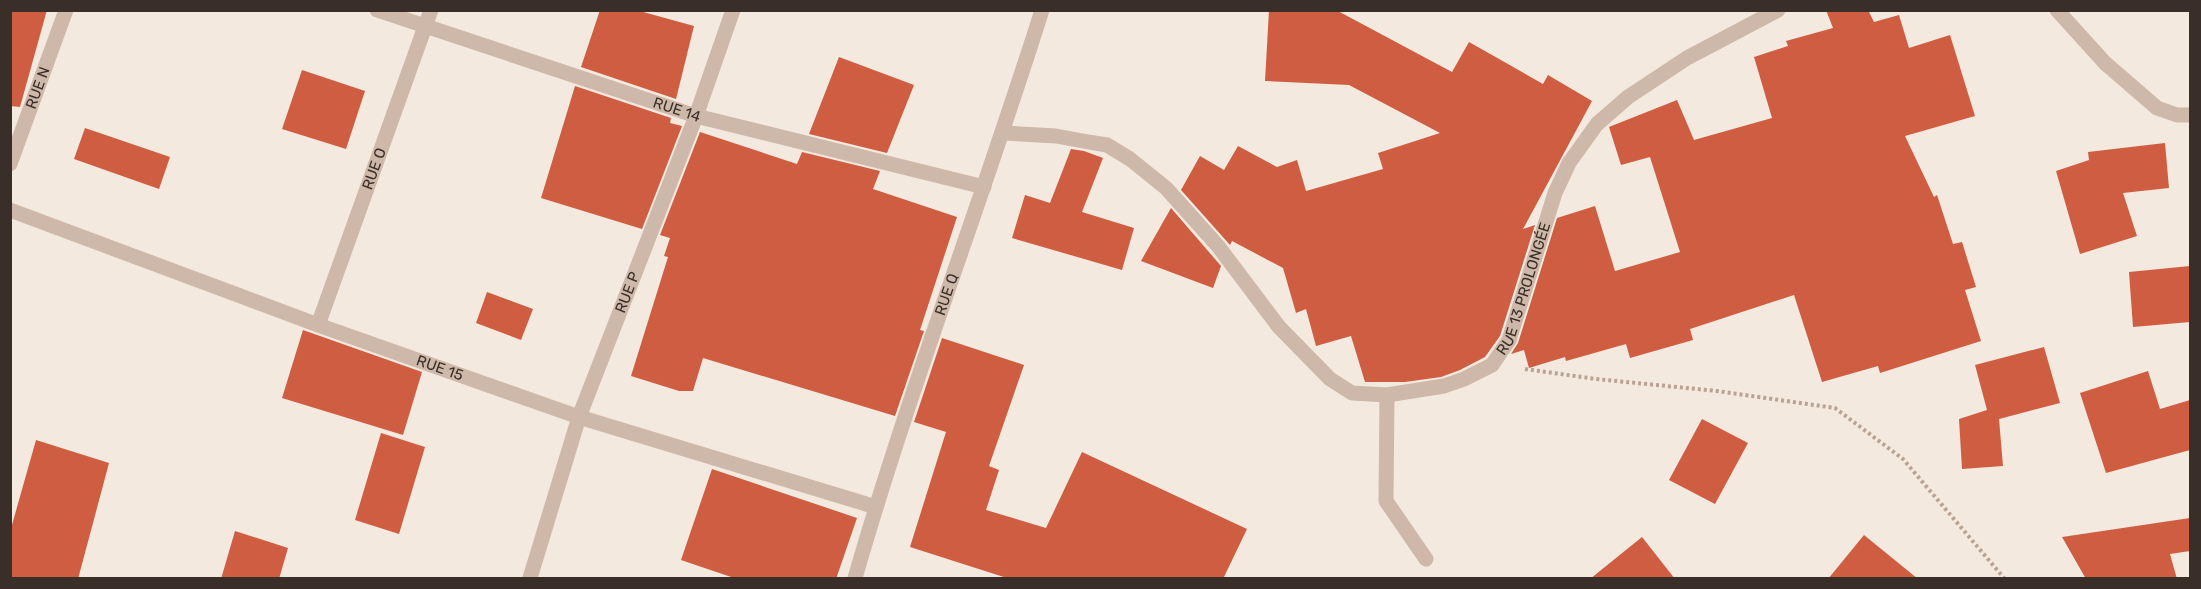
<svg xmlns="http://www.w3.org/2000/svg" width="2201" height="589" font-family="Rubik,sans-serif">
<style>
.building{fill:#ce5d42}
.lines{fill:none;stroke-linecap:round;stroke-linejoin:round}
.path{stroke:#baa293;stroke-width:4;stroke-dasharray:3 3;stroke-linecap:butt}
.service{stroke:#ceb8a9;stroke-width:15}
.minor{stroke:#ceb8a9;stroke-width:15}
.labels{text-anchor:middle;stroke-width:6;stroke-linejoin:round;paint-order:stroke}
.street-label{font-size:15px;fill:#3a2e29;stroke:#fbf3eb}
</style>
<rect width="100%" height="100%" fill="#f4e9de"/>
<g class="building">
<path d="M 10,10 L 47,10 L 20,107 L 10,106 Z"/>
<path d="M 600,10 L 636,10 L 694,26 L 676,99 L 581,67 Z"/>
<path d="M 1269,10 L 1336,10 L 1452,72 L 1469,42 L 1543,84 L 1548,75 L 1592,101 L 1523,229 L 1535,225 L 1500,336 L 1485,357 L 1460,370 L 1441,377 L 1405,382 L 1365,382 L 1351,336 L 1316,346 L 1306,309 L 1296,313 L 1283,268 L 1232,241 L 1230,245 L 1181,190 L 1200,156 L 1224,170 L 1238,146 L 1277,167 L 1297,160 L 1306,191 L 1383,169 L 1378,153 L 1440,133 L 1349,85 L 1265,81 Z"/>
<path d="M 1826,10 L 1868,10 L 1874,22 L 1899,15 L 1909,48 L 1950,35 L 1975,116 L 1905,136 L 1934,197 L 1937,195 L 1953,244 L 1962,242 L 1976,287 L 1965,290 L 1981,341 L 1880,373 L 1878,366 L 1822,382 L 1794,295 L 1690,329 L 1693,340 L 1630,358 L 1626,344 L 1566,361 L 1565,357 L 1529,368 L 1524,350 L 1511,354 L 1518,343 L 1557,218 L 1595,206 L 1615,271 L 1680,252 L 1650,157 L 1621,165 L 1609,127 L 1677,100 L 1694,140 L 1772,118 L 1754,57 L 1788,46 L 1786,41 L 1833,28 Z"/>
<path d="M 839,57 L 914,85 L 887,153 L 809,134 Z"/>
<path d="M 302,70 L 365,91 L 346,149 L 282,129 Z"/>
<path d="M 575,86 L 671,118 L 670,123 L 682,126 L 642,229 L 541,198 Z"/>
<path d="M 85,128 L 170,157 L 159,189 L 74,159 Z"/>
<path d="M 700,132 L 797,164 L 802,152 L 880,171 L 873,189 L 957,217 L 920,330 L 924,331 L 895,416 L 703,358 L 693,391 L 679,391 L 631,376 L 668,257 L 664,256 L 670,238 L 660,235 Z"/>
<path d="M 2165,143 L 2169,188 L 2123,193 L 2137,236 L 2080,254 L 2056,171 L 2089,160 L 2088,152 Z"/>
<path d="M 1071,149 L 1084,151 L 1103,158 L 1082,212 L 1134,228 L 1122,270 L 1012,238 L 1025,195 L 1050,203 Z"/>
<path d="M 1171,208 L 1221,266 L 1213,288 L 1141,261 Z"/>
<path d="M 2190,266 L 2190,322 L 2133,327 L 2129,272 Z"/>
<path d="M 487,292 L 533,309 L 521,340 L 476,323 Z"/>
<path d="M 303,330 L 422,372 L 403,435 L 282,398 Z"/>
<path d="M 942,338 L 1024,365 L 989,466 L 999,470 L 986,510 L 1046,528 L 1082,452 L 1247,529 L 1223,579 L 1010,579 L 910,547 L 946,432 L 914,422 Z"/>
<path d="M 2044,347 L 2060,403 L 1999,419 L 2003,466 L 1962,469 L 1959,419 L 1987,410 L 1975,365 Z"/>
<path d="M 2148,371 L 2160,409 L 2190,400 L 2190,450 L 2106,473 L 2080,393 Z"/>
<path d="M 1702,419 L 1748,443 L 1715,504 L 1669,480 Z"/>
<path d="M 381,433 L 425,447 L 399,534 L 355,520 Z"/>
<path d="M 36,440 L 109,463 L 78,579 L 10,579 L 10,532 Z"/>
<path d="M 712,469 L 857,518 L 836,579 L 737,579 L 681,560 Z"/>
<path d="M 2190,518 L 2190,551 L 2170,554 L 2177,579 L 2086,579 L 2062,537 Z"/>
<path d="M 235,531 L 288,548 L 279,579 L 221,579 Z"/>
<path d="M 1864,535 L 1918,579 L 1828,579 Z"/>
<path d="M 1642,537 L 1675,579 L 1590,579 Z"/>
</g>
<g class="lines">
<path class="path" d="M 1525,369 L 1596,379 L 1717,391 L 1835,408 L 1903,459 L 2004,578"/>
<path class="service" d="M 1387,395 L 1386,501 L 1426,559"/>
<g class="minor">
<path id="s1" d="M 377,10 L 696,116 L 984,187"/>
<path d="M 2057,10 L 2105,63 L 2157,108 L 2177,115 L 2190,115"/>
<path id="s2" d="M 1004,133 L 1056,136 L 1083,141 L 1107,145 L 1130,159 L 1166,188 L 1218,246 L 1279,327 L 1330,379 L 1352,393 L 1387,395 L 1444,386 L 1464,379 L 1492,365 L 1509,340 L 1555,193 L 1569,163 L 1597,124 L 1628,97 L 1687,58 L 1778,10"/>
<path id="s3" d="M 10,164 L 66,10"/>
<path id="s4" d="M 10,210 L 318,325 L 579,417 L 876,507"/>
<path id="s5" d="M 318,325 L 431,10"/>
<path id="s6" d="M 530,578 L 579,417 L 696,116 L 733,10"/>
<path id="s7" d="M 855,578 C 910,387 982,201 1042,10"/>
</g>
</g>
<g class="labels">
<g class="street-label">
<text dy="5" stroke="none"><textPath href="#s3" startOffset="81">RUE N</textPath></text>
<text dy="5" stroke="none"><textPath href="#s1" startOffset="316">RUE 14</textPath></text>
<text dy="5" stroke="none"><textPath href="#s5" startOffset="166">RUE O</textPath></text>
<text dy="5" stroke="none"><textPath href="#s2" startOffset="684">RUE 13 PROLONGÉE</textPath></text>
<text dy="5" stroke="none"><textPath href="#s6" startOffset="302">RUE P</textPath></text>
<text dy="5" stroke="none"><textPath href="#s7" startOffset="298">RUE Q</textPath></text>
<text dy="5" stroke="none"><textPath href="#s4" startOffset="458">RUE 15</textPath></text>
</g>
</g>
<rect width="2201" height="589" fill="none" stroke="#3a2e29" stroke-width="24"/>
</svg>
